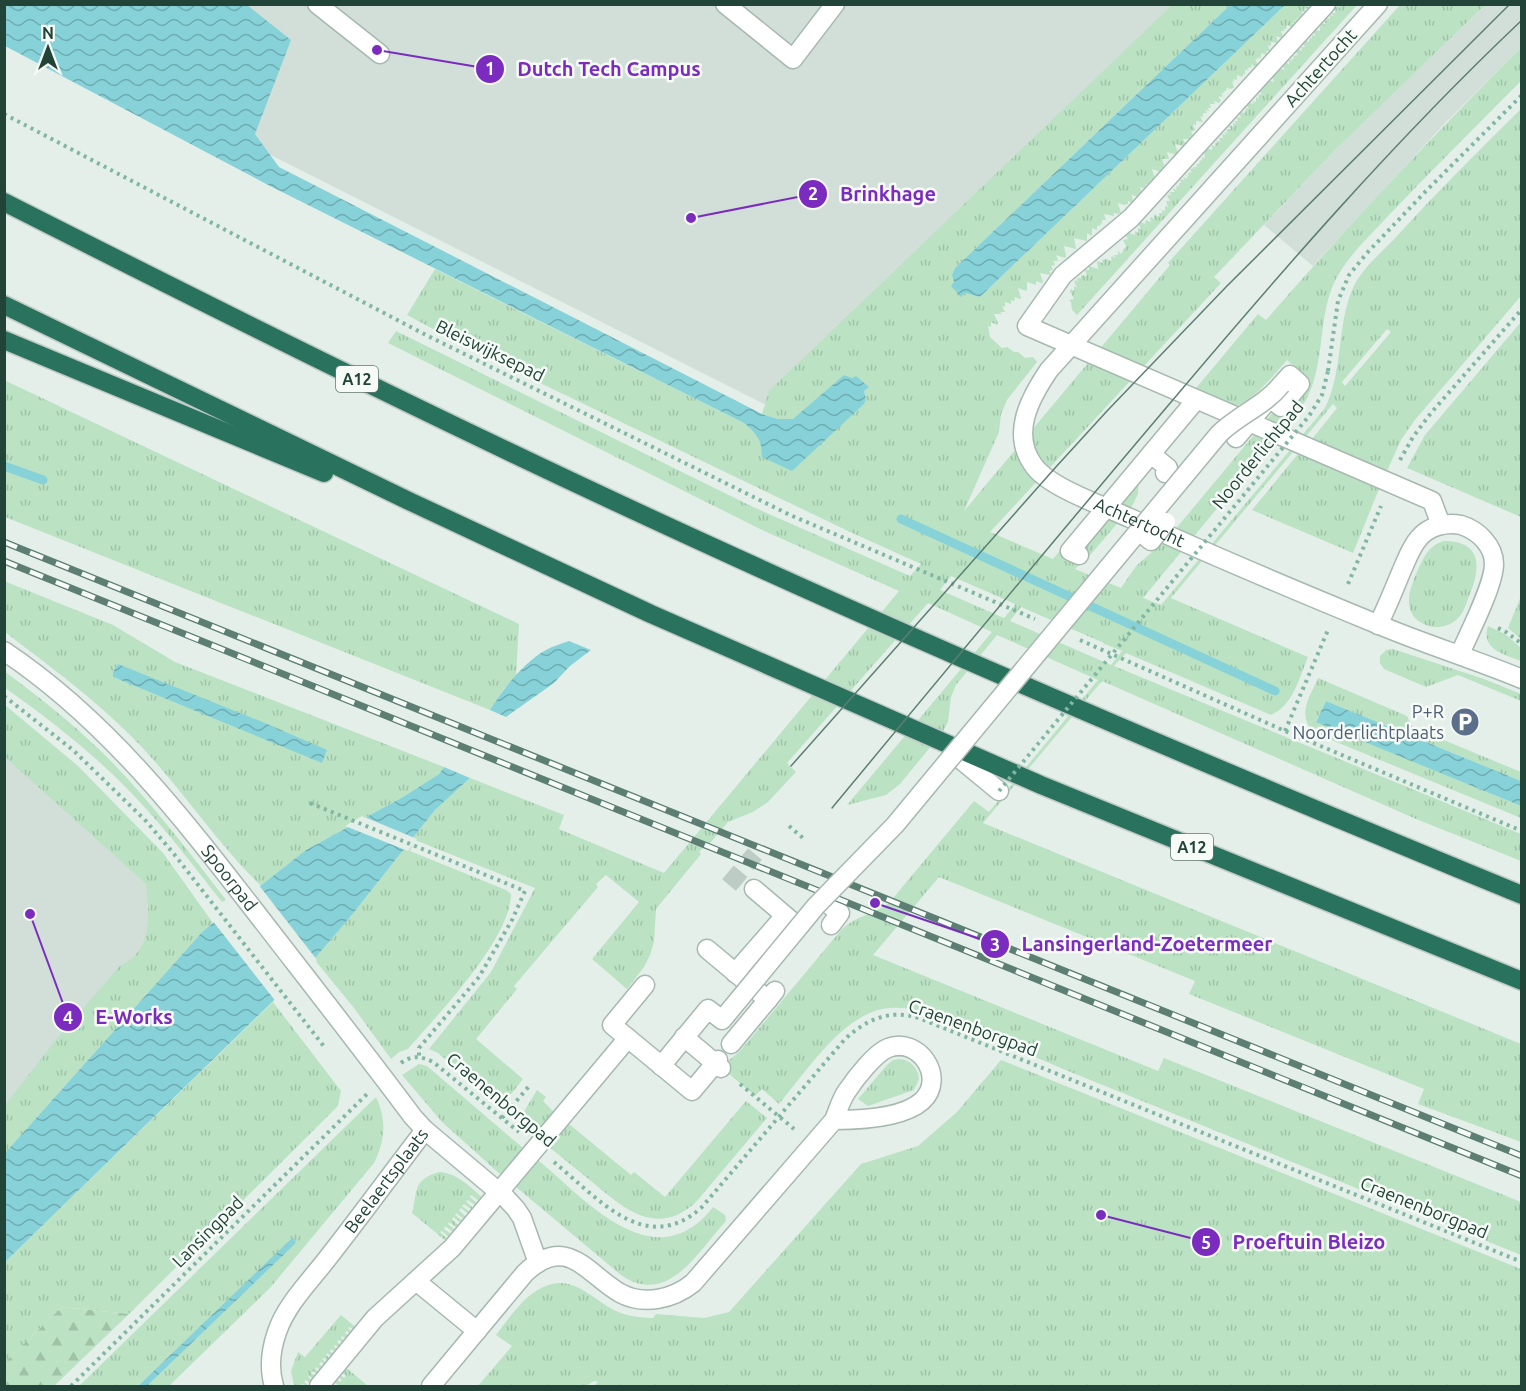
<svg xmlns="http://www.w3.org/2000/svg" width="1526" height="1391" font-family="Ubuntu,sans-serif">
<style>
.built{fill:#d2dfd8}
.grass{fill:url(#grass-tufts);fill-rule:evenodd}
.forest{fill:url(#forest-firs)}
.water{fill:url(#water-waves)}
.pier{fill:#e4efe9}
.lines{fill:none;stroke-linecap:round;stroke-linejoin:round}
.stream{stroke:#87d2d9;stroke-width:9}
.minor-tunnel{stroke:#bdcdc6;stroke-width:18;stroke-dasharray:18 9;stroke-linecap:butt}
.minor-casing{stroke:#a6b8b0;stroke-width:21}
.highway-casing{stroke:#c1cac7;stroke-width:21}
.path{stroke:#81b6a2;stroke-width:4;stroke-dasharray:3 4.5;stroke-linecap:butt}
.minor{stroke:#fff;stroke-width:18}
.highway{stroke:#29735e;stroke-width:18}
.tram{stroke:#5c7e73;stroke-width:1.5}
.rail-casing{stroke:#5c7e73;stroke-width:7}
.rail{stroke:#f6fbf8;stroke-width:4.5;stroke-dasharray:14;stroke-linecap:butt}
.minor-bridge-casing{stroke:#a6b8b0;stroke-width:21;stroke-linecap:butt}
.path-bridge{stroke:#81b6a2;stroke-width:4;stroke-dasharray:3 4.5;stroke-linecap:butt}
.minor-bridge{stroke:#fff;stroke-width:18}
.labels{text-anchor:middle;stroke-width:5;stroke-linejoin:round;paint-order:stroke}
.shield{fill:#f6fbf8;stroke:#617a72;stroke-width:1.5}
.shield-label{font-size:16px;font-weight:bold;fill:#214338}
.street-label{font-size:18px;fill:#214338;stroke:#f6fbf8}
.service-label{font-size:18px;fill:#4e5e75;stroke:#f6fbf8;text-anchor:end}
.leader{fill:none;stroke:#7b2cbf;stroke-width:2}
.callout-dot{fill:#7b2cbf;stroke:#f6fbf8;stroke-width:2}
.mark-label{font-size:18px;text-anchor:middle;font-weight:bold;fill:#fff}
.callout-label{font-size:20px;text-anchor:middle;font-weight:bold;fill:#7b2cbf;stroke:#f6fbf8;stroke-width:5;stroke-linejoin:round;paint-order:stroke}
</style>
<defs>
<pattern id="grass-tufts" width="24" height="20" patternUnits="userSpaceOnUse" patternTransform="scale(1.5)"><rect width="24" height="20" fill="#bbe2c3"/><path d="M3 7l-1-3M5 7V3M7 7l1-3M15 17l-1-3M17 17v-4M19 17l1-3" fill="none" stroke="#a0c3a8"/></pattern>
<pattern id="forest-firs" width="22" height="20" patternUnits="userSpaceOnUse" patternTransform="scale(1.5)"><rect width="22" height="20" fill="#bbe2c3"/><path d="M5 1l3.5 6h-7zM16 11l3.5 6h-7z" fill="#a0c3a8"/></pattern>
<pattern id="water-waves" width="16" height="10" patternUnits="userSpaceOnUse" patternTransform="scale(1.5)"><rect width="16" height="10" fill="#87d2d9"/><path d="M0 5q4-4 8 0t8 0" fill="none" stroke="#6eacb1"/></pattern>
</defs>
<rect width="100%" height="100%" fill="#e4efe9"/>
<g class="built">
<path d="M 4,5 L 1205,5 L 786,415 L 5,21 Z"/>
<path d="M 1485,5 L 1521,5 L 1521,48 L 1446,122 L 1313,266 L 1264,225 L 1335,150 Z"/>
<path d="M 5,743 L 201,920 L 5,1129 Z"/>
</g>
<g class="grass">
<path d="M 1172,5 L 1230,5 L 955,268 L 962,296 L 965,293 L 980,297 L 1285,5 L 1310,5 L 1311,6 L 1307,6 L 1309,8 L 1304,9 L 1306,11 L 1302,12 L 1302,16 L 1299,15 L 1301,17 L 1297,18 L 1298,21 L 1294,20 L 1296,23 L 1292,23 L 1294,26 L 1292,27 L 1287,25 L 1286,29 L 1283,29 L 1285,31 L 1281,31 L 1283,37 L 1282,38 L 1276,36 L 1278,43 L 1271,42 L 1271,46 L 1268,45 L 1270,51 L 1266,51 L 1267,55 L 1261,53 L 1261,58 L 1257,57 L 1259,59 L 1255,59 L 1258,65 L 1256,67 L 1251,64 L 1252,67 L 1247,68 L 1249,70 L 1245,70 L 1245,75 L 1243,73 L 1243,77 L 1237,75 L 1237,80 L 1233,79 L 1234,83 L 1232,81 L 1234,88 L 1229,89 L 1227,87 L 1226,91 L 1223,91 L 1225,93 L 1221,93 L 1223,96 L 1221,97 L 1218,96 L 1221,101 L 1219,103 L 1214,101 L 1215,104 L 1210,104 L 1211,108 L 1208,108 L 1209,111 L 1205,110 L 1207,113 L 1203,113 L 1203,117 L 1200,116 L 1203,122 L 1196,121 L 1196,125 L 1194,124 L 1193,125 L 1195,130 L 1191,131 L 1193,136 L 1192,138 L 1190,136 L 1191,139 L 1183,139 L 1186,145 L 1184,146 L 1175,144 L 1178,153 L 1177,155 L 1167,152 L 1169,159 L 1162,159 L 1165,168 L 1161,168 L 1163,170 L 1161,172 L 1152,169 L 1155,179 L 1154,181 L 1150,179 L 1152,182 L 1151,183 L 1149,181 L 1150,185 L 1146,184 L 1146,189 L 1140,187 L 1142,193 L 1138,194 L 1138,197 L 1132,195 L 1133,203 L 1128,201 L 1128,204 L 1124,205 L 1118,203 L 1121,213 L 1116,214 L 1114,212 L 1114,216 L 1104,214 L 1106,220 L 1102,220 L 1102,224 L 1100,223 L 1101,225 L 1097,226 L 1097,230 L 1092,228 L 1092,236 L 1087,233 L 1087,241 L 1074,238 L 1076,249 L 1064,246 L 1066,256 L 1065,258 L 1056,255 L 1058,261 L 1053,261 L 1055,264 L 1054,266 L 1051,265 L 1053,270 L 1049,271 L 1051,273 L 1050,275 L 1040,273 L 1043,282 L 1042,283 L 1036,281 L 1036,285 L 1027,282 L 1027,291 L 1018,288 L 1021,298 L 1020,299 L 1014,297 L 1015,300 L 1014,301 L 1011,300 L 1011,304 L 1005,302 L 1005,307 L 1002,306 L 1005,312 L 1000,312 L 1002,314 L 994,314 L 998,323 L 997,325 L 991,322 L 991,327 L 988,326 L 990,337 L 1002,348 L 1007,347 L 1014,352 L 1018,352 L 1025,358 L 1033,357 L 1037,362 L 1007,400 L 1001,414 L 999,432 L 964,511 L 1170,265 L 1168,263 L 1400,5 L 1485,5 L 1335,150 L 1214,277 L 1221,283 L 990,532 L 1053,559 L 1258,314 L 1266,320 C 1348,226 1433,135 1521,48 L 1521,81 C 1477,125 1432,170 1389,215 C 1370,236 1346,257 1334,283 C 1317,321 1326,364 1305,402 L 1143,598 L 1161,605 L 1325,408 C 1344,370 1336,326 1353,288 C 1362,268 1382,252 1397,236 C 1437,192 1479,150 1521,109 L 1521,296 L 1414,421 L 1401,440 L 1387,471 L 1312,439 L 1337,408 L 1333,404 L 1171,598 L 1308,657 C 1299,678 1293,706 1271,715 L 1126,653 L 1114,666 L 1521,834 L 1521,861 L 1416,819 L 1102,681 L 983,823 L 1521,1044 L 1521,1142 L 1418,1104 L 1424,1089 L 1189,994 L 1195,981 L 939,877 L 873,955 L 1158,1071 L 1164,1058 L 1521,1202 L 1521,1255 C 1369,1193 1216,1131 1063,1069 C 1040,1059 1016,1049 992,1039 C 960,1025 925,1005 889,1008 C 844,1012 807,1071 779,1104 L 762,1089 L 755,1096 L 721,1067 L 740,1051 L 842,929 C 856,916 874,914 889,903 L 974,801 L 989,812 L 1098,680 L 997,635 L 956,685 L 951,697 L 948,722 L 942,733 L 900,784 L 886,795 L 847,805 L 992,632 L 928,603 L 787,763 L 796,772 L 768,802 L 753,812 L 728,822 L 705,849 L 703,848 L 699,852 L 701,854 L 656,909 L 654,942 L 650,955 L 644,967 L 627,989 L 592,959 L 639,902 L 606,875 L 596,884 L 598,887 L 514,986 L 517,989 L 476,1039 L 523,1079 L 508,1098 L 500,1102 L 495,1101 L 438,1053 L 429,1049 L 491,972 L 535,888 L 415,840 L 410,851 L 506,890 L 511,894 C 511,939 437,1015 408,1049 L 399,1052 L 391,1059 L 354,1008 L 314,959 L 347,921 L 435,810 L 470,778 L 564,815 L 559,829 L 664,873 L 899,591 L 760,529 L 388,343 L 396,331 L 753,507 L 910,576 L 921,564 L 850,532 L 480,354 L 407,315 L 435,269 L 744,423 L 757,434 L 762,447 L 866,399 L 864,391 L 868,388 L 807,408 L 793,419 L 778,419 L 762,414 L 769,391 ZM 1387,329 L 1391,332 L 1345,386 L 1342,382 ZM 1287,360 L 1304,375 L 1168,538 L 1136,566 L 1121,588 L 1075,569 L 1092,553 L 1132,506 L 1138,494 L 1139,478 L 1197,410 C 1238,420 1263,388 1287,360 ZM 951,576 L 1015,604 L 1015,605 L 1004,618 L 940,590 ZM 1021,607 L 1104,643 L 1103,646 L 1105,644 L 1122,651 L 1111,665 L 1010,621 Z"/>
<path d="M 1340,5 L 1357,5 L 1077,315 L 1072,310 L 1071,302 L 1069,300 L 1074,299 L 1070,291 L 1071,289 L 1074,291 L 1074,286 L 1077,287 L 1074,282 L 1076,280 L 1078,282 L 1077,278 L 1081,278 L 1081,275 L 1087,276 L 1085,270 L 1089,270 L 1089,266 L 1098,269 L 1097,261 L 1103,263 L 1102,260 L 1106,259 L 1112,261 L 1111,258 L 1112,256 L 1115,258 L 1114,255 L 1118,255 L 1118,251 L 1121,254 L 1126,246 L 1123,240 L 1128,239 L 1125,234 L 1129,233 L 1135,235 L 1135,231 L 1138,233 L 1138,228 L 1141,229 L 1138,223 L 1140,222 L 1145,224 L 1146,220 L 1151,222 L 1150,218 L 1151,217 L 1154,219 L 1154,214 L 1160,217 L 1159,213 L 1163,213 L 1161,210 L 1165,211 L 1165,206 L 1168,207 L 1166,201 L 1170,201 L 1167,196 L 1169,194 L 1171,196 L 1170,192 L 1175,192 L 1173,190 L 1174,188 L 1176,190 L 1177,185 L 1179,187 L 1179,183 L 1182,183 L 1180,181 L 1181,179 L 1185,181 L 1183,178 L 1184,177 L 1186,179 L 1188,177 L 1185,175 L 1189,176 L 1188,173 L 1192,172 L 1190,170 L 1192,168 L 1195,169 L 1193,167 L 1197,167 L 1196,164 L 1199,164 L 1200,160 L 1202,161 L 1202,157 L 1205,158 L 1204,151 L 1206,152 L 1206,148 L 1212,150 L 1212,145 L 1215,147 L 1215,143 L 1218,143 L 1216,141 L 1220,142 L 1219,138 L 1223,138 L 1222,134 L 1226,135 L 1224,132 L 1228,133 L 1226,130 L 1231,129 L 1229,127 L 1230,125 L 1233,127 L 1233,123 L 1236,124 L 1234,121 L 1238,121 L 1237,119 L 1238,117 L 1241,118 L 1239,112 L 1245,113 L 1246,108 L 1249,109 L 1246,104 L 1247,102 L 1254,104 L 1252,101 L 1256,102 L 1256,97 L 1258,99 L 1259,94 L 1262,95 L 1259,90 L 1260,88 L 1263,90 L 1262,86 L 1265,87 L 1264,84 L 1268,84 L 1267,81 L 1268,80 L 1274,82 L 1272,75 L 1276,75 L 1274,73 L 1278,73 L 1278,68 L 1285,70 L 1282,64 L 1287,63 L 1289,65 L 1289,60 L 1292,61 L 1291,59 L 1294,59 L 1293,56 L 1298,55 L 1295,50 L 1296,48 L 1302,51 L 1301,47 L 1305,47 L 1302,42 L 1304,40 L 1309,42 L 1310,37 L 1312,39 L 1312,35 L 1314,36 L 1315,35 L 1313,30 L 1320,31 L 1320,26 L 1323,27 L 1321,25 L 1323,23 L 1325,25 L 1326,24 L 1323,19 L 1324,17 L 1330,19 L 1330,15 L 1334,16 L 1331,13 L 1336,13 L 1333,7 L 1338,6 L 1340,8 Z"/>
<path d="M 1521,322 L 1521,517 L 1407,468 L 1425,435 Z"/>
<path d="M 4,380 L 519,624 L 516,676 L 503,690 L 490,710 L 5,517 Z"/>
<path d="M 1298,454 L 1379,489 L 1353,553 L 1252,510 Z"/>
<path d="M 1444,541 C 1483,541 1481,569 1469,596 C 1466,604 1463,615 1456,620 C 1448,627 1436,629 1426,625 C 1402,615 1408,593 1416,574 C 1423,559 1427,546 1444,541 Z"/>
<path d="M 4,581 L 113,625 L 175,662 L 444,767 L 439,774 L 403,797 L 306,850 L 261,886 C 214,840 178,783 132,737 C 93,698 48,665 5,632 ZM 118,664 L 323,762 L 113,677 L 113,672 Z"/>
<path d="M 1521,596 L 1521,639 L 1508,628 Z"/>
<path d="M 1488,626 L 1505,634 L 1521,648 L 1521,661 C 1505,655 1480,649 1488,626 Z"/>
<path d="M 1393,649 L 1484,679 L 1521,694 L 1521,701 L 1458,675 L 1426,687 L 1384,669 L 1380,663 L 1380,656 L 1386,650 Z"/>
<path d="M 4,671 C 38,696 72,723 103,753 C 148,798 187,849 226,900 L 222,902 C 195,868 168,832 138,800 C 98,757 52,721 5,688 Z"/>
<path d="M 1318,678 L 1407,716 L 1412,727 L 1521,772 L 1521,781 L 1326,701 L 1316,721 L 1521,806 L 1521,818 L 1312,732 C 1298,710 1309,700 1318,678 Z"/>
<path d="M 5,705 L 78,766 L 163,853 L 213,923 L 203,931 L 5,1153 L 5,1105 L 63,1031 L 120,966 C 154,950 149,916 146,884 L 5,757 Z"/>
<path d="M 273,1002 L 341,1091 L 338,1106 L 129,1314 L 62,1307 L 5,1362 L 5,1262 Z"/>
<path d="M 899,1059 C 911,1060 918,1068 919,1079 L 914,1090 L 868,1106 L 858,1099 L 887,1065 L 893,1060 Z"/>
<path d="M 1001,1060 L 1521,1269 L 1521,1386 L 594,1386 L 598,1382 L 594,1381 L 586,1386 L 478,1386 L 512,1346 L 496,1335 C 506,1322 517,1306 529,1296 C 567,1266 585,1295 616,1311 C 627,1316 641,1318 653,1318 L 656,1314 L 704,1318 L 729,1312 L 861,1164 L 918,1146 L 957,1112 Z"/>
<path d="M 419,1064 L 427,1066 L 523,1148 L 501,1175 L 442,1122 L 402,1075 Z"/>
<path d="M 537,1090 L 546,1097 L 543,1101 L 554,1112 L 535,1135 L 520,1122 L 520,1118 Z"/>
<path d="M 376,1097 C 387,1119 385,1142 374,1163 L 270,1288 L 169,1386 L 147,1386 L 296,1243 L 293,1238 L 138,1386 L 79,1386 Z"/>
<path d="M 746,1101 L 767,1118 L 696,1202 C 659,1236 628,1212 597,1186 C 581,1173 565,1160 549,1147 L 569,1124 L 631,1175 L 634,1172 L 665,1197 Z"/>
<path d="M 538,1160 C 587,1201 655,1281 713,1207 L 725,1215 L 726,1221 C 699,1250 668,1308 621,1275 L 516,1187 Z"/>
<path d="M 439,1172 C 457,1173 469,1186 482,1197 L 479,1201 L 471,1195 L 470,1197 L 477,1203 L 475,1205 L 468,1200 L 466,1201 L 473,1208 L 472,1210 L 464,1204 L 462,1206 L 470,1212 L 468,1214 L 461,1208 L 459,1210 L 466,1217 L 464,1219 L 456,1213 L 455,1215 L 463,1221 L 461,1223 L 453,1217 L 452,1219 L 459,1226 L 457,1228 L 449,1222 L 448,1224 L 455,1230 L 453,1232 L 445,1226 L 444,1229 L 451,1234 L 449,1237 L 442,1231 L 440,1232 L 448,1239 L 446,1241 L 412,1213 C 418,1189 413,1180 439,1172 Z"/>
<path d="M 341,1315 L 359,1330 L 357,1333 L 350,1327 L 348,1328 L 355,1335 L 354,1337 L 347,1331 L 345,1333 L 352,1339 L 350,1342 L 342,1336 L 341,1338 L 348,1344 L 346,1346 L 339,1340 L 337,1342 L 344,1348 L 343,1350 L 335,1345 L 334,1347 L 341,1352 L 339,1354 L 331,1349 L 330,1351 L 337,1357 L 335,1359 L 327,1353 L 326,1355 L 333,1361 L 331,1364 L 324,1358 L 322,1359 L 330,1366 L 328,1368 L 321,1362 L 319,1364 L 326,1370 L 324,1373 L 316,1367 L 315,1369 L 322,1375 L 320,1377 L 313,1371 L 311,1373 L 318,1379 L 316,1381 L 309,1376 L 308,1377 L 315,1383 L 313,1385 L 306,1380 L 304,1382 L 309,1386 L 302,1384 L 301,1386 L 294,1386 L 291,1371 L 298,1352 L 305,1357 Z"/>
<path d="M 343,1365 L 368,1386 L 337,1386 L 338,1385 L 331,1379 L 333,1376 L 340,1382 L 342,1380 L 335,1374 L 337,1372 L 344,1378 L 346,1376 L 339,1370 Z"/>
</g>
<path class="forest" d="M 62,1307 L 129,1314 L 54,1386 L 5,1386 L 5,1362 Z"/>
<g class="water">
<path d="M 4,5 L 247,5 L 291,40 L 255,134 L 279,167 L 762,414 L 778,419 L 793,419 L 844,375 L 852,378 L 856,376 L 869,387 L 864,391 L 866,399 L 864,404 L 792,471 L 762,457 C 762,440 757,434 744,423 L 270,186 L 5,46 Z"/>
<path d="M 1230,5 L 1285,5 L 980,297 L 965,293 L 961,297 L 951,286 L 954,282 L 952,275 L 955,268 Z"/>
<path d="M 569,641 L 591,650 L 570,666 L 554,683 L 506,717 L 490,710 C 502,690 525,661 546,650 C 553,646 561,644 569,641 Z"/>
<path d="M 118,664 L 265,723 L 327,750 L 322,763 L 113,677 L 113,672 Z"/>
<path d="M 1326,701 L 1521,781 L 1521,806 L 1316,722 Z"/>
<path d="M 444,767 L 470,778 L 435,810 L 347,921 L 302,973 L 5,1262 L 5,1153 L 203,931 L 306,850 L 403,797 L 439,774 Z"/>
<path d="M 293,1237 L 296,1243 L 147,1386 L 138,1386 Z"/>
</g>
<g class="pier">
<path d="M 362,816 L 417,839 L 408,851 L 345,826 Z"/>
<path d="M 258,884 L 317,960 L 277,1003 L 212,920 Z"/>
</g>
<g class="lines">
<g class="stream">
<path d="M 4,466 L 43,480"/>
<path d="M 901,519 L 1275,691"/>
</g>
<path class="minor-tunnel" d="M 729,885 L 755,854"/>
<g class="minor-casing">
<g id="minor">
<path d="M 317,4 L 380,54"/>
<path d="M 725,4 L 793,59 L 835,4"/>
<path d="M 1326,4 L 1131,218 L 1063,275 L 1027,326 L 1432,501 L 1441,525"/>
<path id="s1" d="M 1378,4 L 1049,370 C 1030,398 1010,434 1034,466 C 1050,488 1104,506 1130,518 C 1211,555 1294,590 1377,624 C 1424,644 1474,659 1522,679"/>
<path d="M 1236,438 L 1270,398 L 1281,407 L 1300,384 L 1290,375 L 1281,385"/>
<path d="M 1151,454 L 1168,468 L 1165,473"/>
<path d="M 1079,555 L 1070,551 L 1196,400"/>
<path d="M 1378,625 C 1387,607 1394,589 1402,570 C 1407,559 1411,547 1419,538 C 1429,526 1446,522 1461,525 C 1478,530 1494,546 1494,564 C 1494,585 1469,633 1460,654"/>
<path id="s2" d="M 4,651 C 109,721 185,821 261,919 C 312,985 363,1050 413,1117 L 425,1130 L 506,1198 L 516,1209 L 522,1218 L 538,1263"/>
<path d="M 954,754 L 999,791"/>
<path d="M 754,889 L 794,923"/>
<path d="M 823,900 L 840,913 L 831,925"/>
<path d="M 707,949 L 768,1000"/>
<path d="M 735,973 L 782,919"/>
<path d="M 645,985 L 612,1025 L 692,1091 L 718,1060"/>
<path d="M 684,1037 L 721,1068"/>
<path d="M 731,1044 L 775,991"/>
<path d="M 661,1066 L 694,1026"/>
<path d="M 416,1281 L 477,1331"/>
<path id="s3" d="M 274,1386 C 269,1369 271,1349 277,1332 C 286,1305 310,1281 327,1259 C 360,1217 392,1173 425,1130"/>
<path d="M 319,1386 L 375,1318 L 452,1248 L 628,1038"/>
<path d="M 431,1386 L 525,1273 C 567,1233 587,1274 620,1293 C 644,1306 673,1299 693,1283 L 834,1120 C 838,1111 841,1099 847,1091 C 855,1079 875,1053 888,1048 C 919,1036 947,1078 922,1101 C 903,1118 859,1120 834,1120"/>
</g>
</g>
<g class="highway-casing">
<g id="highway">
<path d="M 4,202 C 239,321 474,438 713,547 C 979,669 1250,783 1522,895"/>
<path d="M 4,305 L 411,502 L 651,614 L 1041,785 L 1522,981"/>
<path d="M 4,340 L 324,473"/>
</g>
</g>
<g class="path">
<path d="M 4,114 L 426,335 L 790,515 L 1035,619"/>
<path d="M 1328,371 L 1338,301 L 1349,275 L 1367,253 L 1426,191 L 1522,95"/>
<path d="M 1400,460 L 1413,437 L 1431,413 L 1522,309"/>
<path d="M 1348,584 L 1381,506"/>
<path d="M 1498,628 L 1506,632 L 1522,644"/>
<path d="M 1080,640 L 1285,731 L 1522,831"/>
<path d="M 4,696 L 73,750 L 146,821 L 174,854 L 326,1049"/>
<path d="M 1285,731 L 1328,630"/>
<path d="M 310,803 L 525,891 L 512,920 L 479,977 L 419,1048 L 419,1057"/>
<path d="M 789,826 L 804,839"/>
<path d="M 401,1063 C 412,1055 421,1056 433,1062 L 519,1132"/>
<path d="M 740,1084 L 794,1129"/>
<path d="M 502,1118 L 530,1085"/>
<path d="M 554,1162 C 598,1198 646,1258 702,1207 L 845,1039 C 867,1019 890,1009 919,1018 L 1522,1262"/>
<path d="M 71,1386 L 367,1094"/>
</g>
<use href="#minor" class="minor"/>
<use href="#highway" class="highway"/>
<g class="tram">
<path d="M 791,766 L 1055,468 L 1107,411 L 1226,287 L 1510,4"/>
<path d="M 832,808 C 943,674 1054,540 1166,408 C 1279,274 1394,141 1522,20"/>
</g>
<g class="rail-casing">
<g id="rail">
<path d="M 4,542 L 1522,1156"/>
<path d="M 4,561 L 1522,1176"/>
</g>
</g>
<use href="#rail" class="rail"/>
<g class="minor-bridge-casing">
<g id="minor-bridge">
<path d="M 1139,531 L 1151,541 L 1166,522"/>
<path d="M 694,1026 L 708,1009 L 722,1020 L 816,906 L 895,825 L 1219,434 C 1238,415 1264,406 1281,385"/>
</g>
</g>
<path class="path-bridge" d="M 999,791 L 1309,416 L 1322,395 L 1328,371"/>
<use href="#minor-bridge" class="minor-bridge"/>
</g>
<defs>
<g id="parking-disc" transform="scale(1.5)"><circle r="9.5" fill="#5c6f8a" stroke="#f6fbf8"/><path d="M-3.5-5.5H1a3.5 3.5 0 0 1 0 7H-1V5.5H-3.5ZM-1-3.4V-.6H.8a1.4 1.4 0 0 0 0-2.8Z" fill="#fff"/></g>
</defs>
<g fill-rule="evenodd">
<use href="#parking-disc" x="1465" y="722"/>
</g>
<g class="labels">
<g class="shield">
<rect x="336" y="366" width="42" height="26" rx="4.5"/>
<rect x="1171" y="834" width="42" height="26" rx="4.5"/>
</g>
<g class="shield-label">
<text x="357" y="385">A12</text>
<text x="1192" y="853">A12</text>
</g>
<g class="street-label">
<text transform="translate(1321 68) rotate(-48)" y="6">Achtertocht</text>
<text transform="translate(490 351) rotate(26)" y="6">Bleiswijksepad</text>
<text transform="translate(1258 455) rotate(-51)" y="6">Noorderlichtpad</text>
<text dy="6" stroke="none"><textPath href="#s1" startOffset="717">Achtertocht</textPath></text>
<text dy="6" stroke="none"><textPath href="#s2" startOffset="321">Spoorpad</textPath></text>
<text transform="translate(973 1028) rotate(20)" y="6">Craenenborgpad</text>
<text transform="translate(501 1100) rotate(40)" y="6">Craenenborgpad</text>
<text dy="6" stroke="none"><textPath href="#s3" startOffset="242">Beelaertsplaats</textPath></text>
<text transform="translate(1424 1208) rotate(22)" y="6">Craenenborgpad</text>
<text transform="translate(208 1232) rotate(-45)" y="6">Lansingpad</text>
</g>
<g class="service-label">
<text x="1444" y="718">P+R<tspan x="1444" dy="21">Noorderlichtplaats</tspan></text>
</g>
</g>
<path class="leader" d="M377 50L490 69M691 218L813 194M875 903L995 944M30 914L68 1017M1101 1215L1206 1242"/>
<g class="callout-dot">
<circle cx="377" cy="50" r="6"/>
<circle cx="691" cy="218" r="6"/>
<circle cx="875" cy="903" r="6"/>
<circle cx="30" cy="914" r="6"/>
<circle cx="1101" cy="1215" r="6"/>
<circle cx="490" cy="69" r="15"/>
<circle cx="813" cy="194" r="15"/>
<circle cx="995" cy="944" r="15"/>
<circle cx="68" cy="1017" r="15"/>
<circle cx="1206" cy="1242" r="15"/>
</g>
<g class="mark-label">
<text x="490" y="75">1</text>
<text x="813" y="200">2</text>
<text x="995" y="951">3</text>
<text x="68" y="1024">4</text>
<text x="1206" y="1249">5</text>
</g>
<g class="callout-label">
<text x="609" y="76">Dutch Tech Campus</text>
<text x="888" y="201">Brinkhage</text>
<text x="1147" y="951">Lansingerland-Zoetermeer</text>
<text x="134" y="1024">E-Works</text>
<text x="1309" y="1249">Proeftuin Bleizo</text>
</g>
<rect width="1526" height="1391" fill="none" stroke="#214338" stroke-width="12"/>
<g transform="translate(48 48)" stroke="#f6fbf8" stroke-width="4.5" paint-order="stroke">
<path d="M0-4.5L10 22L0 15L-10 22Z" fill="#214338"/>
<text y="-9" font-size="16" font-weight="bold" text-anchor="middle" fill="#214338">N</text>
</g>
</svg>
